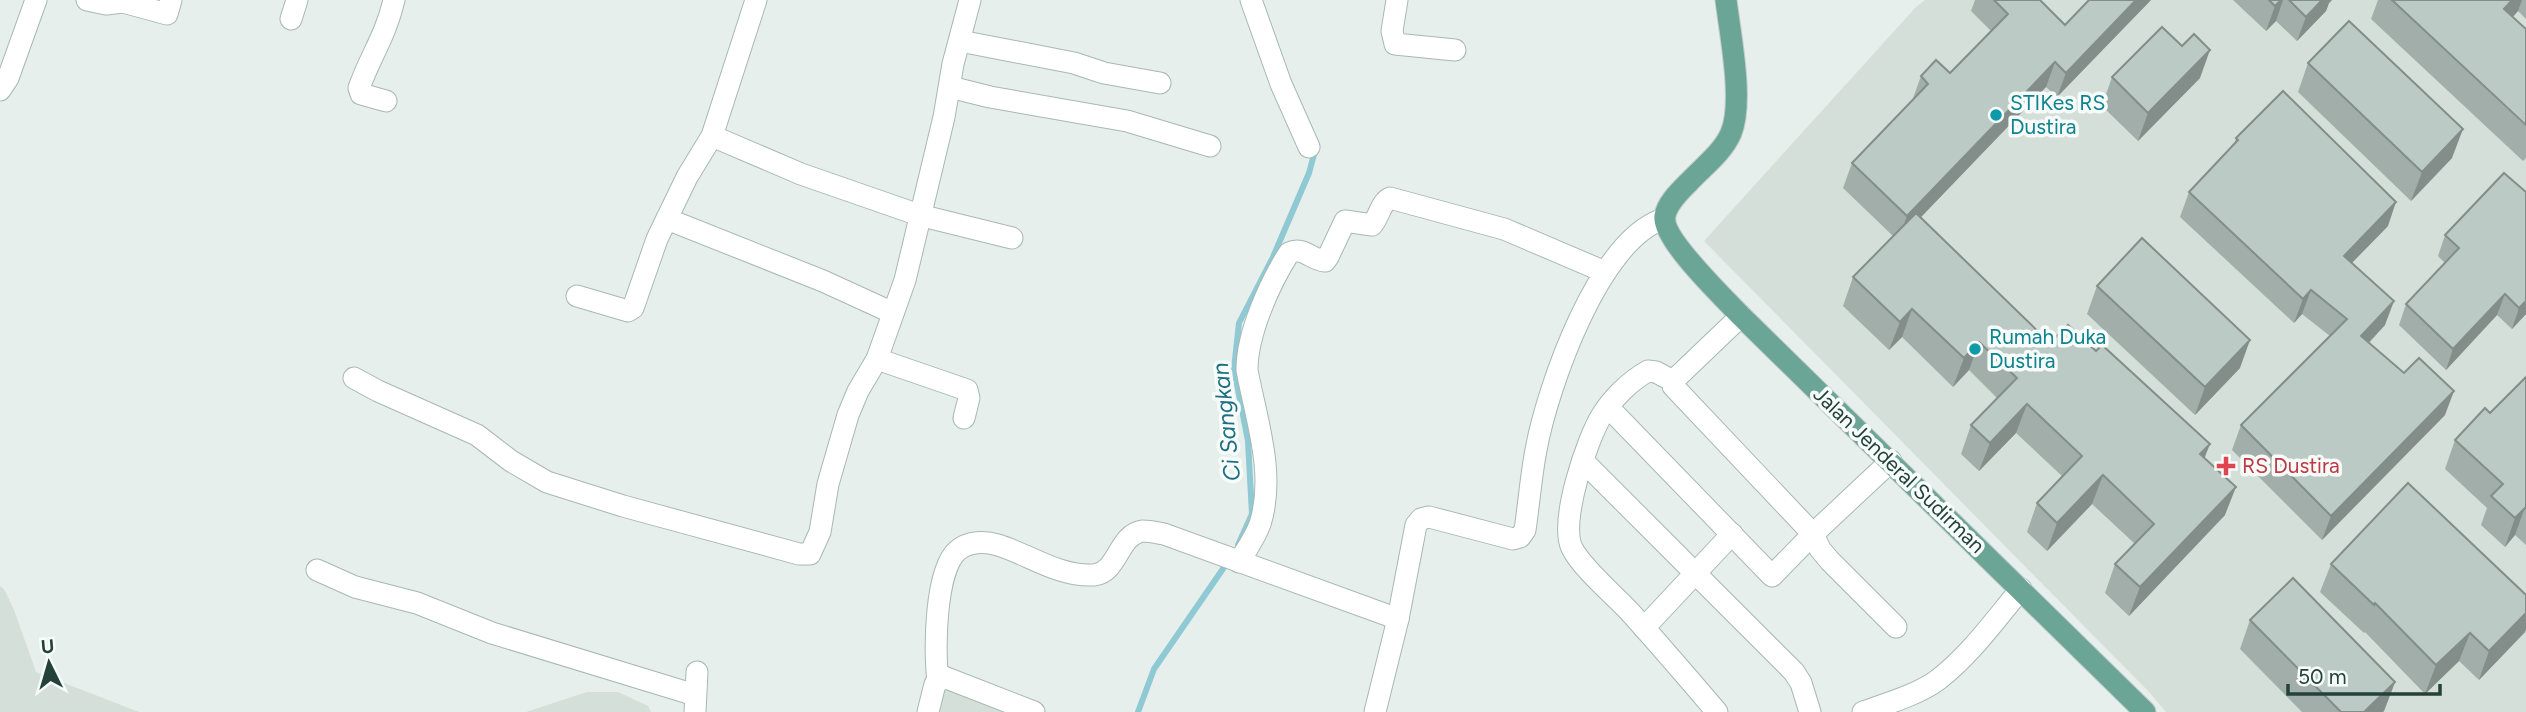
<svg xmlns="http://www.w3.org/2000/svg" width="2526" height="712" font-family="Figtree,sans-serif">
<style>
.built{fill:#d4dfda}
.lines{fill:none;stroke-linecap:round;stroke-linejoin:round}
.stream{stroke:#8ec9d4;stroke-width:6}
.minor-casing{stroke:#a8b8b2;stroke-width:23}
.major-casing{stroke:#c2cac8;stroke-width:23}
.minor{stroke:#fff;stroke-width:21}
.major{stroke:#6aa596;stroke-width:21}
.wall{fill:#a1aea9}
.shaded-wall{fill:#838d89}
.building{fill:#bbcac4;stroke:#838d89;stroke-width:2}
.culture-dot{fill:#0f9aa8;stroke:#f7fbf9;stroke-width:2.5}
.health-dot{fill:#e0444e;stroke:#f7fbf9;stroke-width:2.5}
.labels{text-anchor:middle;stroke-width:7;stroke-linejoin:round;paint-order:stroke}
.culture-label{font-size:21px;fill:#0d838f;stroke:#f7fbf9;text-anchor:start}
.health-label{font-size:21px;fill:#be3a42;stroke:#f7fbf9;text-anchor:start}
.street-label{font-size:21px;fill:#24423a;stroke:#f7fbf9}
.water-label{font-size:23px;font-style:italic;fill:#1c6f80;stroke:#f7fbf9}
</style>
<rect width="100%" height="100%" fill="#e6efeb"/>
<g class="built">
<path d="M 1925,0 L 2526,0 L 2526,712 L 2166,712 L 2149,692 L 1704,241 L 1916,7 Z"/>
<path d="M 0,586 L 4,589 L 14,610 L 36,672 L 139,712 L 0,712 Z"/>
<path d="M 939,685 L 1028,712 L 931,712 Z"/>
<path d="M 587,692 L 618,692 L 648,706 L 651,712 L 526,712 Z"/>
</g>
<g class="lines">
<g class="stream">
<path d="M 1238,545 L 1252,514 L 1248,441 L 1234,369 L 1239,323 L 1273,257 L 1309,173 L 1316,147"/>
<path d="M 1138,712 L 1154,669 L 1229,560"/>
</g>
<g class="minor-casing">
<g id="minor">
<path d="M 87,0 L 106,4 L 123,2 L 167,14 L 171,0"/>
<path d="M 1251,0 L 1281,84 L 1309,147"/>
<path d="M 1397,0 L 1392,31 L 1395,44 L 1455,50"/>
<path d="M 291,19 L 297,0"/>
<path d="M 960,41 L 1074,63 L 1104,73 L 1160,83"/>
<path d="M 950,87 L 990,97 L 1127,121 L 1210,146"/>
<path d="M 0,90 L 8,78 L 36,0"/>
<path d="M 386,101 L 361,94 L 359,88 C 370,57 386,35 394,0"/>
<path d="M 712,136 L 801,174 L 919,215 L 1012,238"/>
<path d="M 667,219 L 823,281 L 893,313"/>
<path d="M 577,296 L 628,311 L 633,308 L 657,239 L 687,177 L 712,136 L 756,0"/>
<path d="M 877,359 L 967,390 L 969,398 L 964,418"/>
<path d="M 354,378 L 378,391 L 477,435 L 511,461 L 547,482 L 623,506 L 799,554 L 810,554 L 820,532 L 828,484 L 848,415 L 858,391 L 877,359 L 905,280 L 944,117 L 953,64 L 970,0"/>
<path d="M 1673,381 L 1741,316"/>
<path d="M 1608,407 L 1772,576 L 1813,534 L 1891,461"/>
<path d="M 1583,461 L 1794,672 L 1801,683 L 1810,712"/>
<path d="M 1239,562 C 1246,550 1255,538 1260,524 C 1276,474 1256,419 1247,370 C 1247,333 1270,283 1289,253 C 1304,246 1311,260 1325,261 L 1328,257 L 1345,221 L 1372,225 C 1379,217 1381,202 1390,198 L 1504,229 L 1605,272"/>
<path d="M 317,570 L 355,587 L 417,603 L 492,633 L 695,695"/>
<path d="M 1644,628 L 1732,534"/>
<path d="M 938,680 C 934,652 935,571 957,551 C 968,541 985,541 998,545 C 1030,555 1059,577 1094,575 C 1118,573 1118,534 1143,531 C 1150,531 1158,533 1164,534 L 1398,619"/>
<path d="M 695,712 L 697,672"/>
<path d="M 928,712 L 935,684 L 944,677 L 1034,712"/>
<path d="M 1375,712 L 1398,619 L 1416,525 L 1421,519 L 1429,517 L 1513,539 L 1520,537 L 1525,530 C 1529,503 1531,476 1536,450 C 1547,389 1599,238 1664,219"/>
<path d="M 1717,712 C 1688,678 1659,644 1629,611 C 1614,595 1581,567 1572,548 C 1559,522 1587,439 1602,415 C 1613,398 1630,381 1648,371 L 1656,372 L 1673,381 L 1673,386 L 1813,534 L 1820,549 L 1830,561 L 1896,627"/>
<path d="M 1863,712 C 1886,704 1920,694 1939,679 C 1971,654 1995,620 2021,589"/>
</g>
</g>
<g class="major-casing">
<path id="major" d="M 1726,0 C 1730,34 1744,102 1731,133 C 1723,152 1703,167 1689,182 C 1680,191 1667,203 1665,216 C 1661,238 1724,298 1741,316 L 2145,712"/>
</g>
<use href="#minor" class="minor"/>
<use href="#major" class="major"/>
</g>
<g class="wall">
<path d="M 1975,0 L 2040,0 L 2065,25 L 2151,0 L 2057,97 L 2046,87 L 1920,218 L 2050,343 L 2205,458 L 2225,515 L 2129,616 L 2105,593 L 2115,564 L 2135,544 L 2092,504 L 2047,551 L 2027,532 L 2037,503 L 2062,476 L 2016,433 L 1979,471 L 1961,454 L 1971,425 L 1997,398 L 1969,370 L 1953,387 L 1902,337 L 1889,350 L 1843,306 L 1853,277 L 1893,236 L 1843,188 L 1852,163 L 1912,101 L 1921,76 L 1950,73 L 1991,31 L 1971,11 Z"/>
<path d="M 2233,0 L 2332,0 L 2329,3 L 2326,11 L 2297,41 L 2276,21 L 2266,31 Z"/>
<path d="M 2378,0 L 2526,0 L 2526,19 L 2518,11 L 2513,17 L 2526,29 L 2526,158 L 2523,161 L 2371,19 Z"/>
<path d="M 2182,46 L 2200,78 L 2138,141 L 2102,106 L 2112,77 Z"/>
<path d="M 2308,63 L 2452,158 L 2411,201 L 2298,92 Z"/>
<path d="M 2236,138 L 2388,226 L 2352,263 L 2385,325 L 2369,343 L 2445,415 L 2322,540 L 2232,450 L 2241,425 L 2330,336 L 2302,314 L 2294,323 L 2180,217 L 2189,192 L 2234,145 Z"/>
<path d="M 2445,235 L 2526,314 L 2512,329 L 2497,315 L 2446,370 L 2399,325 L 2406,304 L 2445,263 L 2438,256 Z"/>
<path d="M 2097,286 L 2240,368 L 2195,415 L 2087,314 Z"/>
<path d="M 2526,377 L 2526,545 L 2515,535 L 2505,547 L 2481,525 L 2487,508 L 2445,469 L 2455,440 L 2490,413 Z"/>
<path d="M 2331,564 L 2526,595 L 2526,629 L 2525,632 L 2479,680 L 2459,661 L 2425,694 L 2365,632 L 2364,633 L 2320,592 Z"/>
<path d="M 2250,620 L 2395,682 L 2384,711 L 2383,712 L 2302,712 L 2240,649 Z"/>
</g>
<g class="shaded-wall">
<path d="M 2136,0 L 2151,0 L 2057,97 L 2066,73 Z"/>
<path d="M 2281,0 L 2283,0 L 2276,21 L 2266,31 L 2275,6 Z"/>
<path d="M 2322,0 L 2332,0 L 2329,3 L 2326,11 L 2297,41 L 2306,17 Z"/>
<path d="M 2512,0 L 2522,0 L 2518,11 L 2494,37 L 2504,9 Z"/>
<path d="M 2210,50 L 2200,78 L 2138,141 L 2148,113 Z"/>
<path d="M 2055,62 L 2046,87 L 1898,241 L 1907,216 Z"/>
<path d="M 2463,129 L 2452,158 L 2411,201 L 2422,172 Z"/>
<path d="M 2396,202 L 2388,226 L 2335,280 L 2344,256 Z"/>
<path d="M 2311,290 L 2302,314 L 2294,323 L 2303,299 Z"/>
<path d="M 2505,294 L 2497,315 L 2446,370 L 2453,349 Z"/>
<path d="M 2394,301 L 2385,325 L 2352,360 L 2361,336 Z"/>
<path d="M 2526,301 L 2526,314 L 2512,329 L 2519,308 Z"/>
<path d="M 1912,309 L 1902,337 L 1889,350 L 1900,322 Z"/>
<path d="M 2250,340 L 2240,368 L 2195,415 L 2205,387 Z"/>
<path d="M 1979,342 L 1969,370 L 1953,387 L 1964,358 Z"/>
<path d="M 2454,391 L 2445,415 L 2322,540 L 2331,516 Z"/>
<path d="M 2027,404 L 2016,433 L 1979,471 L 1990,443 Z"/>
<path d="M 2210,444 L 2199,472 L 2200,454 Z"/>
<path d="M 2103,475 L 2092,504 L 2047,551 L 2057,523 Z"/>
<path d="M 2236,487 L 2225,515 L 2129,616 L 2140,587 Z"/>
<path d="M 2525,507 L 2515,535 L 2505,547 L 2515,518 Z"/>
<path d="M 2526,613 L 2526,629 L 2525,632 L 2479,680 L 2489,651 Z"/>
<path d="M 2470,633 L 2459,661 L 2425,694 L 2436,665 Z"/>
<path d="M 2395,682 L 2384,711 L 2383,712 L 2364,712 Z"/>
</g>
<g class="building">
<path d="M 1994,0 L 2040,0 L 2065,25 L 2089,0 L 2136,0 L 2066,73 L 2055,62 L 1907,216 L 1852,163 L 1928,84 L 1921,76 L 1936,60 L 1950,73 L 2008,14 Z"/>
<path d="M 2269,0 L 2281,0 L 2275,6 Z"/>
<path d="M 2289,0 L 2322,0 L 2306,17 Z"/>
<path d="M 2392,0 L 2512,0 L 2504,9 L 2526,29 L 2526,125 Z"/>
<path d="M 2349,21 L 2463,129 L 2422,172 L 2308,63 Z"/>
<path d="M 2162,27 L 2182,46 L 2194,34 L 2210,50 L 2148,113 L 2112,77 Z"/>
<path d="M 2283,91 L 2396,202 L 2344,256 L 2394,301 L 2361,336 L 2404,373 L 2419,358 L 2454,391 L 2331,516 L 2241,425 L 2347,319 L 2311,290 L 2303,299 L 2189,192 L 2238,140 L 2236,138 Z"/>
<path d="M 2504,173 L 2526,192 L 2526,301 L 2519,308 L 2505,294 L 2453,349 L 2406,304 L 2459,248 L 2445,235 Z"/>
<path d="M 1916,213 L 2050,343 L 2068,325 L 2096,351 L 2102,345 L 2210,444 L 2200,454 L 2236,487 L 2140,587 L 2115,564 L 2154,524 L 2103,475 L 2057,523 L 2037,503 L 2082,456 L 2027,404 L 1990,443 L 1971,425 L 2017,378 L 1979,342 L 1964,358 L 1912,309 L 1900,322 L 1853,277 Z"/>
<path d="M 2142,238 L 2250,340 L 2205,387 L 2097,286 Z"/>
<path d="M 2526,377 L 2526,507 L 2515,518 L 2491,496 L 2503,484 L 2455,440 L 2485,408 L 2490,413 Z"/>
<path d="M 2408,483 L 2526,595 L 2526,613 L 2489,651 L 2470,633 L 2436,665 L 2375,603 L 2374,605 L 2331,564 Z"/>
<path d="M 2293,578 L 2395,682 L 2364,712 L 2341,712 L 2250,620 Z"/>
</g>
<g class="culture-dot">
<circle cx="1996" cy="115" r="7"/>
<circle cx="1975" cy="349" r="7"/>
</g>
<path class="health-dot" d="M2222.5 455.5h7v7h7v7h-7v7h-7v-7h-7v-7h7z"/>
<g class="labels">
<g class="culture-label">
<text x="2010" y="110">STIKes RS<tspan x="2010" dy="24">Dustira</tspan></text>
<text x="1989" y="344">Rumah Duka<tspan x="1989" dy="24">Dustira</tspan></text>
</g>
<g class="health-label">
<text x="2242" y="473">RS Dustira</text>
</g>
<g class="street-label">
<text transform="translate(1899 470) rotate(44)" y="7">Jalan Jenderal Sudirman</text>
</g>
<g class="water-label">
<text transform="translate(1226 422) rotate(-96)" y="8">Ci Sangkan</text>
</g>
</g>
<g transform="translate(49 663) rotate(355)" stroke="#f7fbf9" stroke-width="5" paint-order="stroke">
<path d="M0-5L12 26L0 18L-12 26Z" fill="#24423a"/>
<text y="-10" font-size="19" font-weight="bold" text-anchor="middle" fill="#24423a">U</text>
</g>
<path d="M2288 684v10h152v-10" fill="none" stroke="#24423a" stroke-width="3.5"/>
<text x="2298" y="684" font-size="21" fill="#24423a" stroke="#f7fbf9" stroke-width="5" paint-order="stroke">50 m</text>
</svg>
